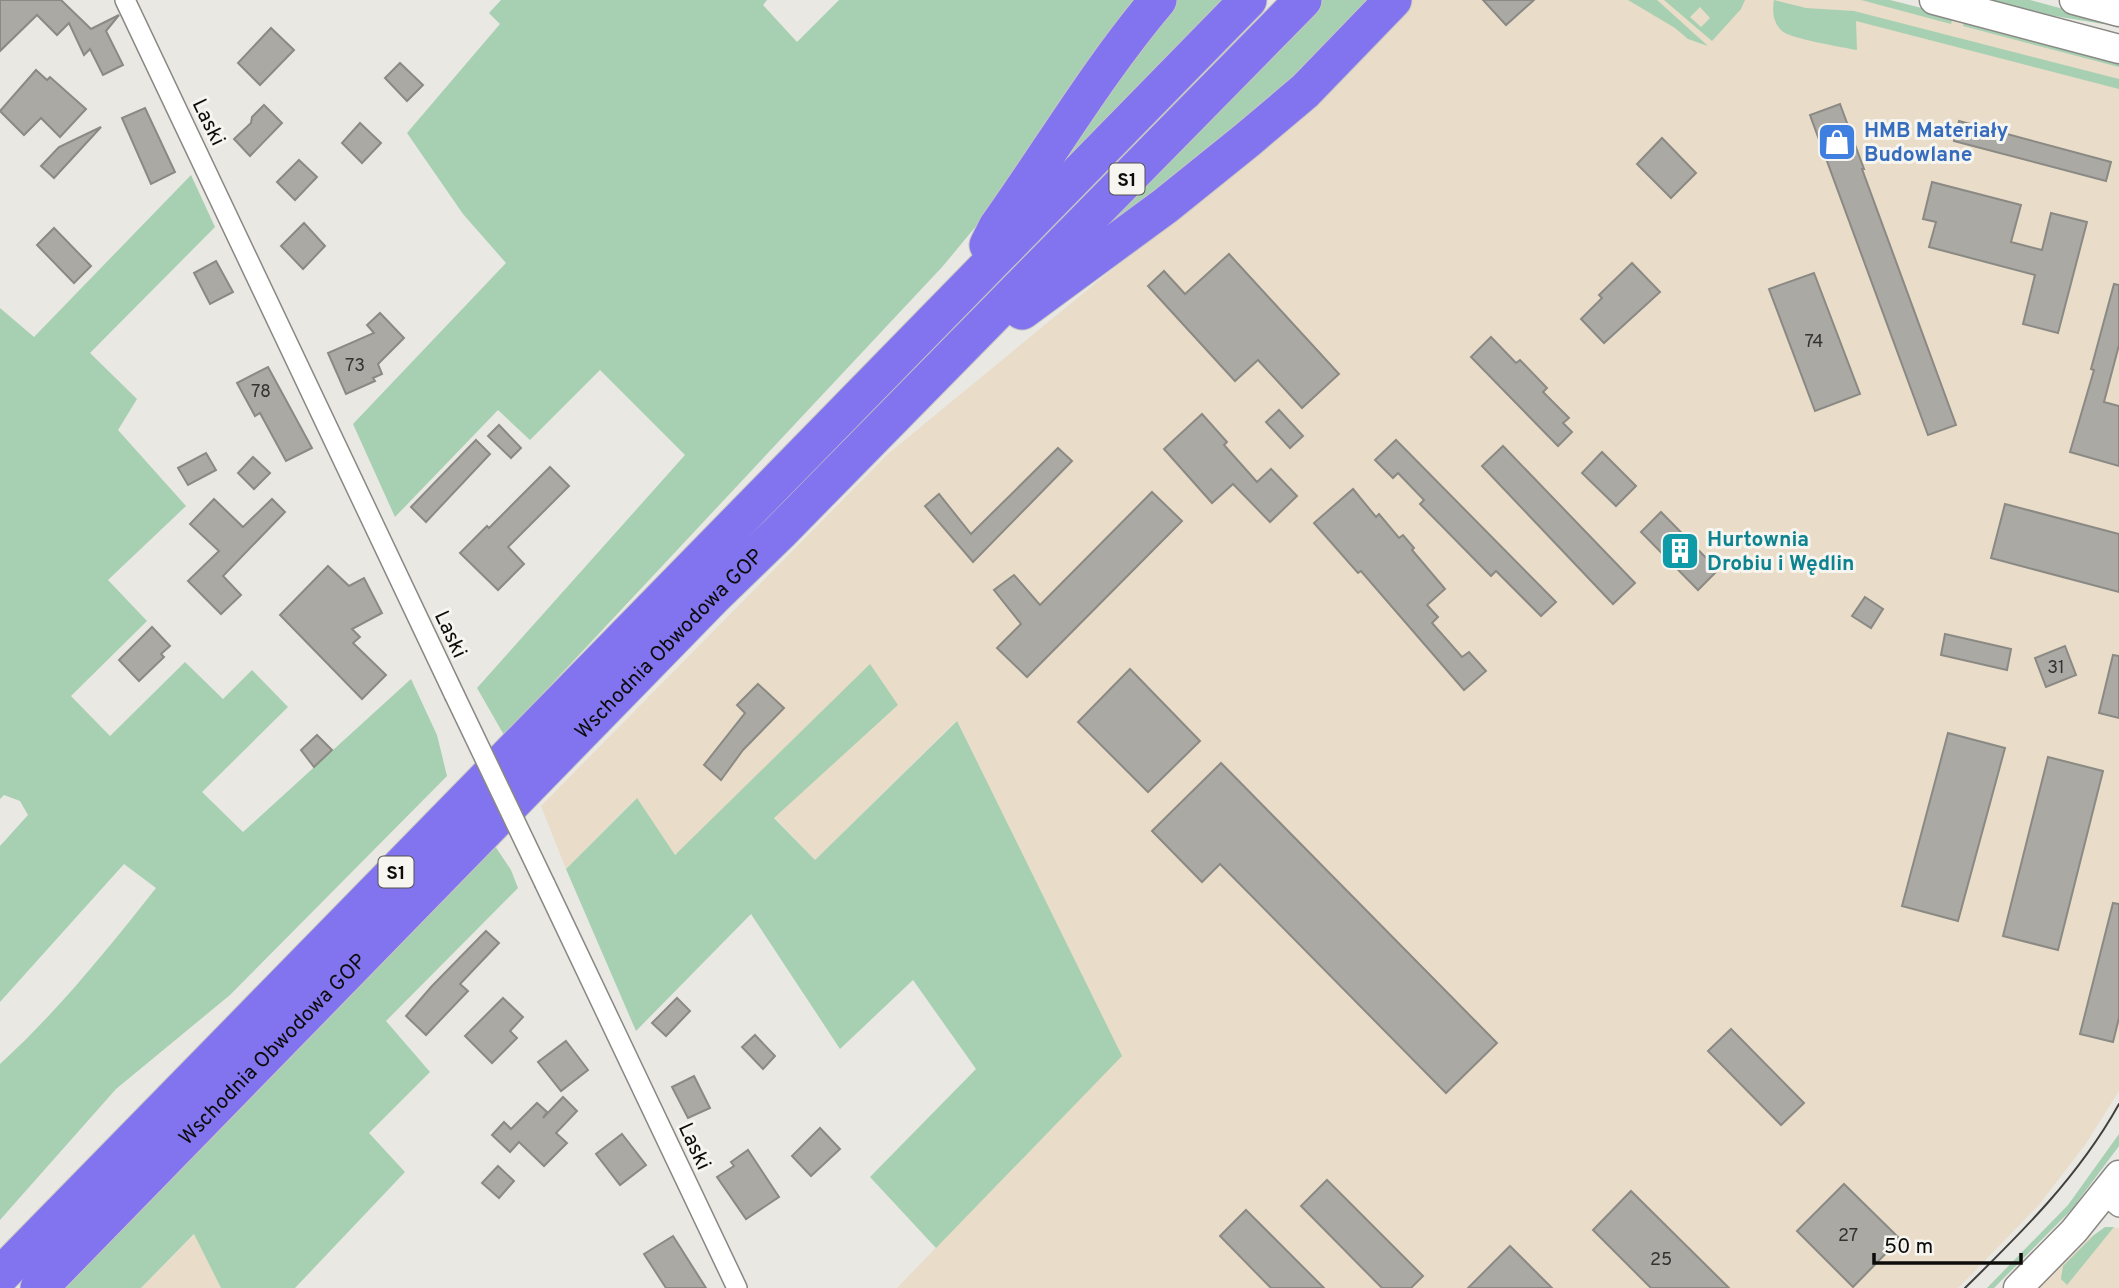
<svg xmlns="http://www.w3.org/2000/svg" width="2119" height="1288" font-family="Overpass,sans-serif">
<style>
.industrial{fill:#e9dcc8}
.green{fill:#a7d0b2;fill-rule:evenodd}
.building{fill:#aaa9a4;stroke:#8a8984;stroke-width:2}
.lines{fill:none;stroke-linecap:round;stroke-linejoin:round}
.street-casing{stroke:#8a8884;stroke-width:22}
.secondary-casing{stroke:#8a8884;stroke-width:31}
.highway-casing{stroke:#c5c5c4;stroke-width:39}
.street{stroke:#fff;stroke-width:19}
.secondary{stroke:#fff;stroke-width:28}
.highway{stroke:#8273ee;stroke-width:37}
.tram{stroke:#41403e;stroke-width:2}
.street-bridge-casing{stroke:#8a8884;stroke-width:22;stroke-linecap:butt}
.street-bridge{stroke:#fff;stroke-width:19}
.labels{text-anchor:middle;stroke-width:6;stroke-linejoin:round;paint-order:stroke}
.number-label{font-size:18px;fill:#343331}
.shield{fill:#f7f5f0;stroke:#535250;stroke-width:2}
.shield-label{font-size:19px;font-weight:bold;fill:#0d0c0b}
.street-label{font-size:21px;fill:#0d0c0b;stroke:#f7f5f0}
.shop-label{font-size:21px;font-weight:bold;fill:#366cbe;stroke:#f7f5f0;text-anchor:start}
.culture-label{font-size:21px;font-weight:bold;fill:#0d838f;stroke:#f7f5f0;text-anchor:start}
</style>
<rect width="100%" height="100%" fill="#e9e8e3"/>
<g class="industrial">
<path d="M 1412,0 L 1890,0 L 2119,60 L 2119,1091 L 2085,1145 L 2038,1206 L 1958,1288 L 897,1288 L 1121,1056 L 956,721 L 815,860 L 774,817 L 898,705 L 674,855 L 636,798 L 566,869 L 541,806 L 889,453 L 1260,148 Z"/>
<path d="M 2109,1227 L 2119,1228 L 2119,1288 L 2039,1288 L 2090,1237 Z"/>
<path d="M 195,1234 L 221,1288 L 141,1288 Z"/>
</g>
<g class="green">
<path d="M 501,0 L 767,0 L 763,5 L 797,42 L 839,0 L 1141,0 L 1001,196 L 943,266 L 504,735 L 477,688 L 685,455 L 600,370 L 530,440 L 498,410 L 395,517 L 353,424 L 506,263 L 463,214 L 407,133 L 500,24 L 489,13 Z"/>
<path d="M 1173,0 L 1224,0 L 1039,195 Z"/>
<path d="M 1321,0 L 1377,0 L 1245,127 L 1094,236 Z"/>
<path d="M 1628,0 L 1657,0 L 1708,46 L 1688,39 L 1675,28 Z"/>
<path d="M 1664,0 L 1745,0 L 1741,9 L 1712,41 ZM 1700,7 L 1710,18 L 1701,27 L 1690,17 Z"/>
<path d="M 1774,0 L 1806,8 L 1854,11 L 2119,79 L 2119,89 L 1856,21 L 1857,50 C 1842,47 1791,39 1782,31 C 1773,23 1772,11 1774,0 Z"/>
<path d="M 1861,0 L 1890,0 L 1953,16 L 1951,24 Z"/>
<path d="M 1978,0 L 2030,0 L 2104,20 L 2103,24 L 2012,9 Z"/>
<path d="M 1964,20 L 2119,60 L 2119,67 L 1963,26 Z"/>
<path d="M 191,175 L 215,227 L 90,353 L 137,399 L 118,430 L 186,506 L 108,580 L 147,621 L 71,696 L 110,736 L 185,662 L 223,699 L 252,670 L 288,707 L 202,792 L 243,832 L 411,679 L 437,735 L 447,776 L 230,995 L 116,1089 L 0,1220 L 0,1064 C 58,1011 107,950 156,888 L 124,864 L 0,1002 L 0,846 L 28,815 L 20,801 L 4,795 L 0,799 L 0,308 L 34,337 Z"/>
<path d="M 870,664 L 898,705 L 774,818 L 815,860 L 957,721 L 1122,1056 L 936,1248 L 870,1177 L 976,1069 L 913,980 L 840,1049 L 751,914 L 636,1031 L 566,869 L 637,798 L 675,855 Z"/>
<path d="M 495,846 L 511,870 L 518,888 L 386,1021 L 430,1072 L 369,1133 L 405,1172 L 295,1288 L 221,1288 L 194,1234 L 141,1288 L 64,1288 Z"/>
<path d="M 2119,1134 L 2119,1146 L 2072,1209 L 1994,1288 L 1987,1288 L 2068,1205 Z"/>
<path d="M 2105,1227 L 2114,1227 L 2067,1285 L 2061,1279 L 2063,1266 L 2094,1235 Z"/>
</g>
<g class="building">
<path d="M 0,0 L 61,0 L 91,29 L 119,15 L 106,31 L 123,65 L 103,75 L 90,49 L 84,55 L 69,23 L 57,35 L 37,15 L 0,51 Z"/>
<path d="M 1483,0 L 1534,0 L 1506,25 Z"/>
<path d="M 271,28 L 294,50 L 260,85 L 238,63 Z"/>
<path d="M 400,63 L 423,85 L 407,101 L 385,78 Z"/>
<path d="M 36,70 L 47,80 L 50,77 L 86,109 L 60,137 L 41,118 L 24,135 L 0,111 Z"/>
<path d="M 1840,104 L 1864,169 L 1862,169 L 1956,425 L 1928,435 L 1810,115 Z"/>
<path d="M 264,105 L 282,123 L 250,156 L 234,139 L 251,123 L 252,117 Z"/>
<path d="M 145,108 L 175,172 L 151,184 L 122,118 Z"/>
<path d="M 1959,121 L 2111,162 L 2106,181 L 1954,141 Z"/>
<path d="M 360,123 L 381,143 L 362,163 L 342,143 Z"/>
<path d="M 101,127 L 54,178 L 41,166 L 59,147 Z"/>
<path d="M 1662,138 L 1696,173 L 1671,198 L 1637,164 Z"/>
<path d="M 299,160 L 317,177 L 295,200 L 277,182 Z"/>
<path d="M 1932,182 L 2021,205 L 2011,242 L 2042,250 L 2051,213 L 2087,222 L 2058,333 L 2023,324 L 2035,275 L 1929,247 L 1936,222 L 1923,219 Z"/>
<path d="M 304,223 L 325,246 L 303,269 L 281,246 Z"/>
<path d="M 54,228 L 91,266 L 74,283 L 37,245 Z"/>
<path d="M 1229,254 L 1339,374 L 1302,408 L 1258,360 L 1235,381 L 1148,286 L 1164,271 L 1185,294 Z"/>
<path d="M 216,261 L 233,292 L 210,304 L 194,273 Z"/>
<path d="M 1632,263 L 1660,292 L 1604,343 L 1581,319 L 1602,298 L 1599,295 Z"/>
<path d="M 1814,273 L 1860,394 L 1815,411 L 1769,289 Z"/>
<path d="M 2114,284 L 2119,285 L 2119,345 L 2104,402 L 2119,406 L 2119,466 L 2070,452 L 2094,370 L 2091,369 Z"/>
<path d="M 380,313 L 404,338 L 378,364 L 382,374 L 373,378 L 375,381 L 346,394 L 328,353 L 374,333 L 367,325 Z"/>
<path d="M 1491,337 L 1516,363 L 1520,360 L 1547,388 L 1543,392 L 1569,418 L 1563,423 L 1572,432 L 1558,446 L 1471,357 Z"/>
<path d="M 268,367 L 312,448 L 286,461 L 260,413 L 255,416 L 237,383 Z"/>
<path d="M 1279,410 L 1303,436 L 1290,448 L 1266,422 Z"/>
<path d="M 1202,414 L 1227,442 L 1224,445 L 1257,482 L 1271,469 L 1297,496 L 1270,522 L 1233,484 L 1212,503 L 1164,449 Z"/>
<path d="M 499,425 L 521,448 L 511,458 L 488,436 Z"/>
<path d="M 476,440 L 490,454 L 426,522 L 411,507 Z"/>
<path d="M 1396,440 L 1556,602 L 1541,616 L 1496,571 L 1491,576 L 1420,504 L 1424,500 L 1398,473 L 1393,478 L 1375,460 Z"/>
<path d="M 1503,446 L 1635,583 L 1613,604 L 1482,466 Z"/>
<path d="M 1058,448 L 1072,461 L 973,562 L 925,506 L 939,494 L 971,534 Z"/>
<path d="M 1602,452 L 1636,486 L 1616,506 L 1582,473 Z"/>
<path d="M 206,453 L 216,470 L 188,485 L 178,468 Z"/>
<path d="M 253,457 L 270,473 L 254,489 L 238,473 Z"/>
<path d="M 550,467 L 569,486 L 508,547 L 524,564 L 498,590 L 460,553 L 487,526 L 489,528 Z"/>
<path d="M 1353,489 L 1376,517 L 1379,514 L 1399,538 L 1403,535 L 1414,548 L 1412,550 L 1445,589 L 1427,605 L 1438,617 L 1432,623 L 1462,657 L 1469,652 L 1486,671 L 1464,690 L 1361,571 L 1358,573 L 1314,523 Z"/>
<path d="M 1152,492 L 1182,521 L 1027,677 L 997,648 L 1021,624 L 994,590 L 1014,575 L 1040,605 Z"/>
<path d="M 214,499 L 243,527 L 272,499 L 285,512 L 223,576 L 241,595 L 221,614 L 188,581 L 219,551 L 190,524 Z"/>
<path d="M 2005,504 L 2119,534 L 2119,592 L 1991,558 Z"/>
<path d="M 1661,512 L 1718,570 L 1698,590 L 1641,532 Z"/>
<path d="M 328,566 L 349,586 L 364,578 L 382,613 L 352,629 L 360,637 L 353,643 L 386,675 L 362,699 L 280,615 Z"/>
<path d="M 1865,597 L 1883,609 L 1871,628 L 1852,616 Z"/>
<path d="M 152,627 L 170,646 L 161,654 L 164,657 L 139,681 L 119,660 Z"/>
<path d="M 1945,634 L 2011,649 L 2007,670 L 1941,655 Z"/>
<path d="M 2065,646 L 2076,675 L 2046,687 L 2035,658 Z"/>
<path d="M 2113,655 L 2119,656 L 2119,718 L 2099,713 Z"/>
<path d="M 1130,669 L 1200,741 L 1148,792 L 1078,722 Z"/>
<path d="M 758,684 L 784,708 L 743,750 L 721,780 L 704,765 L 745,713 L 737,705 Z"/>
<path d="M 1948,733 L 2005,748 L 1958,921 L 1902,906 Z"/>
<path d="M 317,735 L 332,750 L 314,767 L 301,750 Z"/>
<path d="M 2048,757 L 2103,771 L 2058,950 L 2003,936 Z"/>
<path d="M 1221,763 L 1497,1043 L 1446,1093 L 1220,864 L 1202,882 L 1152,831 Z"/>
<path d="M 2113,903 L 2119,904 L 2119,1018 L 2113,1042 L 2080,1034 Z"/>
<path d="M 486,931 L 499,943 L 460,984 L 468,991 L 426,1035 L 406,1016 L 432,986 Z"/>
<path d="M 503,998 L 523,1017 L 510,1031 L 517,1038 L 492,1063 L 465,1036 Z"/>
<path d="M 677,998 L 690,1011 L 666,1036 L 652,1023 Z"/>
<path d="M 1731,1029 L 1804,1103 L 1781,1125 L 1708,1051 Z"/>
<path d="M 755,1035 L 775,1056 L 763,1069 L 742,1047 Z"/>
<path d="M 566,1041 L 588,1070 L 561,1091 L 538,1062 Z"/>
<path d="M 694,1076 L 710,1108 L 688,1118 L 672,1087 Z"/>
<path d="M 563,1097 L 577,1111 L 556,1133 L 567,1143 L 544,1166 L 519,1142 L 510,1152 L 492,1135 L 504,1122 L 511,1129 L 537,1103 L 547,1112 L 543,1118 Z"/>
<path d="M 820,1128 L 840,1149 L 811,1176 L 792,1156 Z"/>
<path d="M 622,1134 L 646,1165 L 620,1185 L 596,1154 Z"/>
<path d="M 748,1150 L 779,1197 L 746,1219 L 717,1177 L 734,1166 L 731,1162 Z"/>
<path d="M 498,1166 L 514,1181 L 499,1198 L 482,1183 Z"/>
<path d="M 1327,1180 L 1423,1276 L 1411,1288 L 1382,1288 L 1301,1206 Z"/>
<path d="M 1844,1184 L 1900,1239 L 1853,1287 L 1797,1231 Z"/>
<path d="M 1631,1191 L 1729,1288 L 1651,1288 L 1593,1230 Z"/>
<path d="M 1246,1210 L 1324,1288 L 1271,1288 L 1220,1236 Z"/>
<path d="M 673,1236 L 706,1288 L 666,1288 L 644,1254 Z"/>
<path d="M 1510,1246 L 1552,1288 L 1468,1288 Z"/>
</g>
<g class="lines">
<g class="street-casing">
<g id="street">
<path d="M 125,0 L 454,694"/>
<path d="M 545,884 L 737,1288"/>
<path d="M 2104,1195 L 2119,1207"/>
</g>
</g>
<g class="secondary-casing">
<g id="secondary">
<path d="M 1934,0 L 2119,49"/>
<path d="M 2074,0 L 2119,12"/>
<path d="M 2018,1288 L 2074,1231 L 2119,1175"/>
</g>
</g>
<g class="highway-casing">
<g id="highway">
<path d="M 988,245 L 997,227 C 1051,151 1098,71 1158,0"/>
<path d="M 1022,311 L 1165,206 L 1247,140 L 1305,91 L 1393,0"/>
<path d="M 0,1276 L 1248,0"/>
<path id="s1" d="M 39,1288 L 713,597 L 780,532 L 1303,0"/>
</g>
</g>
<use href="#street" class="street"/>
<use href="#secondary" class="secondary"/>
<use href="#highway" class="highway"/>
<path class="tram" d="M 1965,1288 C 2023,1231 2079,1176 2119,1104"/>
<g class="street-bridge-casing">
<path id="street-bridge" d="M 454,694 L 545,884"/>
</g>
<use href="#street-bridge" class="street-bridge"/>
</g>
<defs>
<g id="shop-square" transform="scale(2.0125)"><rect x="-9" y="-9" width="18" height="18" rx="4" fill="#3f7fe0" stroke="#f7f5f0"/><path d="M-5-2.5h2.3a2.7 3.5 0 0 1 5.4 0H5L5.5 6h-11ZM-1.5-2.5h3a1.5 2.3 0 0 0-3 0Z" fill="#fff"/></g>
<g id="building-square" transform="scale(2.0125)"><rect x="-9" y="-9" width="18" height="18" rx="4" fill="#0f9aa8" stroke="#f7f5f0"/><path d="M-4-6H4V6H1V3H-1V6H-4ZM-2.5-4.3h1.7v1.8h-1.7ZM.8-4.3h1.7v1.8H.8ZM-2.5-1h1.7V.8h-1.7ZM.8-1h1.7V.8H.8Z" fill="#fff"/></g>
</defs>
<g fill-rule="evenodd">
<use href="#shop-square" x="1837" y="142"/>
<use href="#building-square" x="1680" y="551"/>
</g>
<g class="labels">
<g class="number-label">
<text x="1814" y="347">74</text>
<text x="355" y="371">73</text>
<text x="261" y="397">78</text>
<text x="2056" y="673">31</text>
<text x="1848" y="1241">27</text>
<text x="1661" y="1265">25</text>
</g>
<g class="shield">
<rect x="1109.5" y="163.5" width="35" height="31" rx="5"/>
<rect x="378.5" y="856.5" width="35" height="31" rx="5"/>
</g>
<g class="shield-label">
<text x="1127" y="186">S1</text>
<text x="396" y="879">S1</text>
</g>
<g class="street-label">
<text transform="translate(209 122) rotate(64)" y="7">Laski</text>
<text transform="translate(451 634) rotate(65)" y="7">Laski</text>
<text dy="7" stroke="none"><textPath href="#s1" startOffset="901">Wschodnia Obwodowa GOP</textPath></text>
<text dy="7" stroke="none"><textPath href="#s1" startOffset="334">Wschodnia Obwodowa GOP</textPath></text>
<text transform="translate(695 1146) rotate(65)" y="7">Laski</text>
</g>
<g class="shop-label">
<text x="1864" y="137">HMB Materiały<tspan x="1864" dy="24">Budowlane</tspan></text>
</g>
<g class="culture-label">
<text x="1707" y="546">Hurtownia<tspan x="1707" dy="24">Drobiu i Wędlin</tspan></text>
</g>
</g>
<path d="M1874 1253v10h147v-10" fill="none" stroke="#0d0c0b" stroke-width="3.5"/>
<text x="1884" y="1253" font-size="21" fill="#0d0c0b" stroke="#f7f5f0" stroke-width="5" paint-order="stroke">50 m</text>
</svg>
